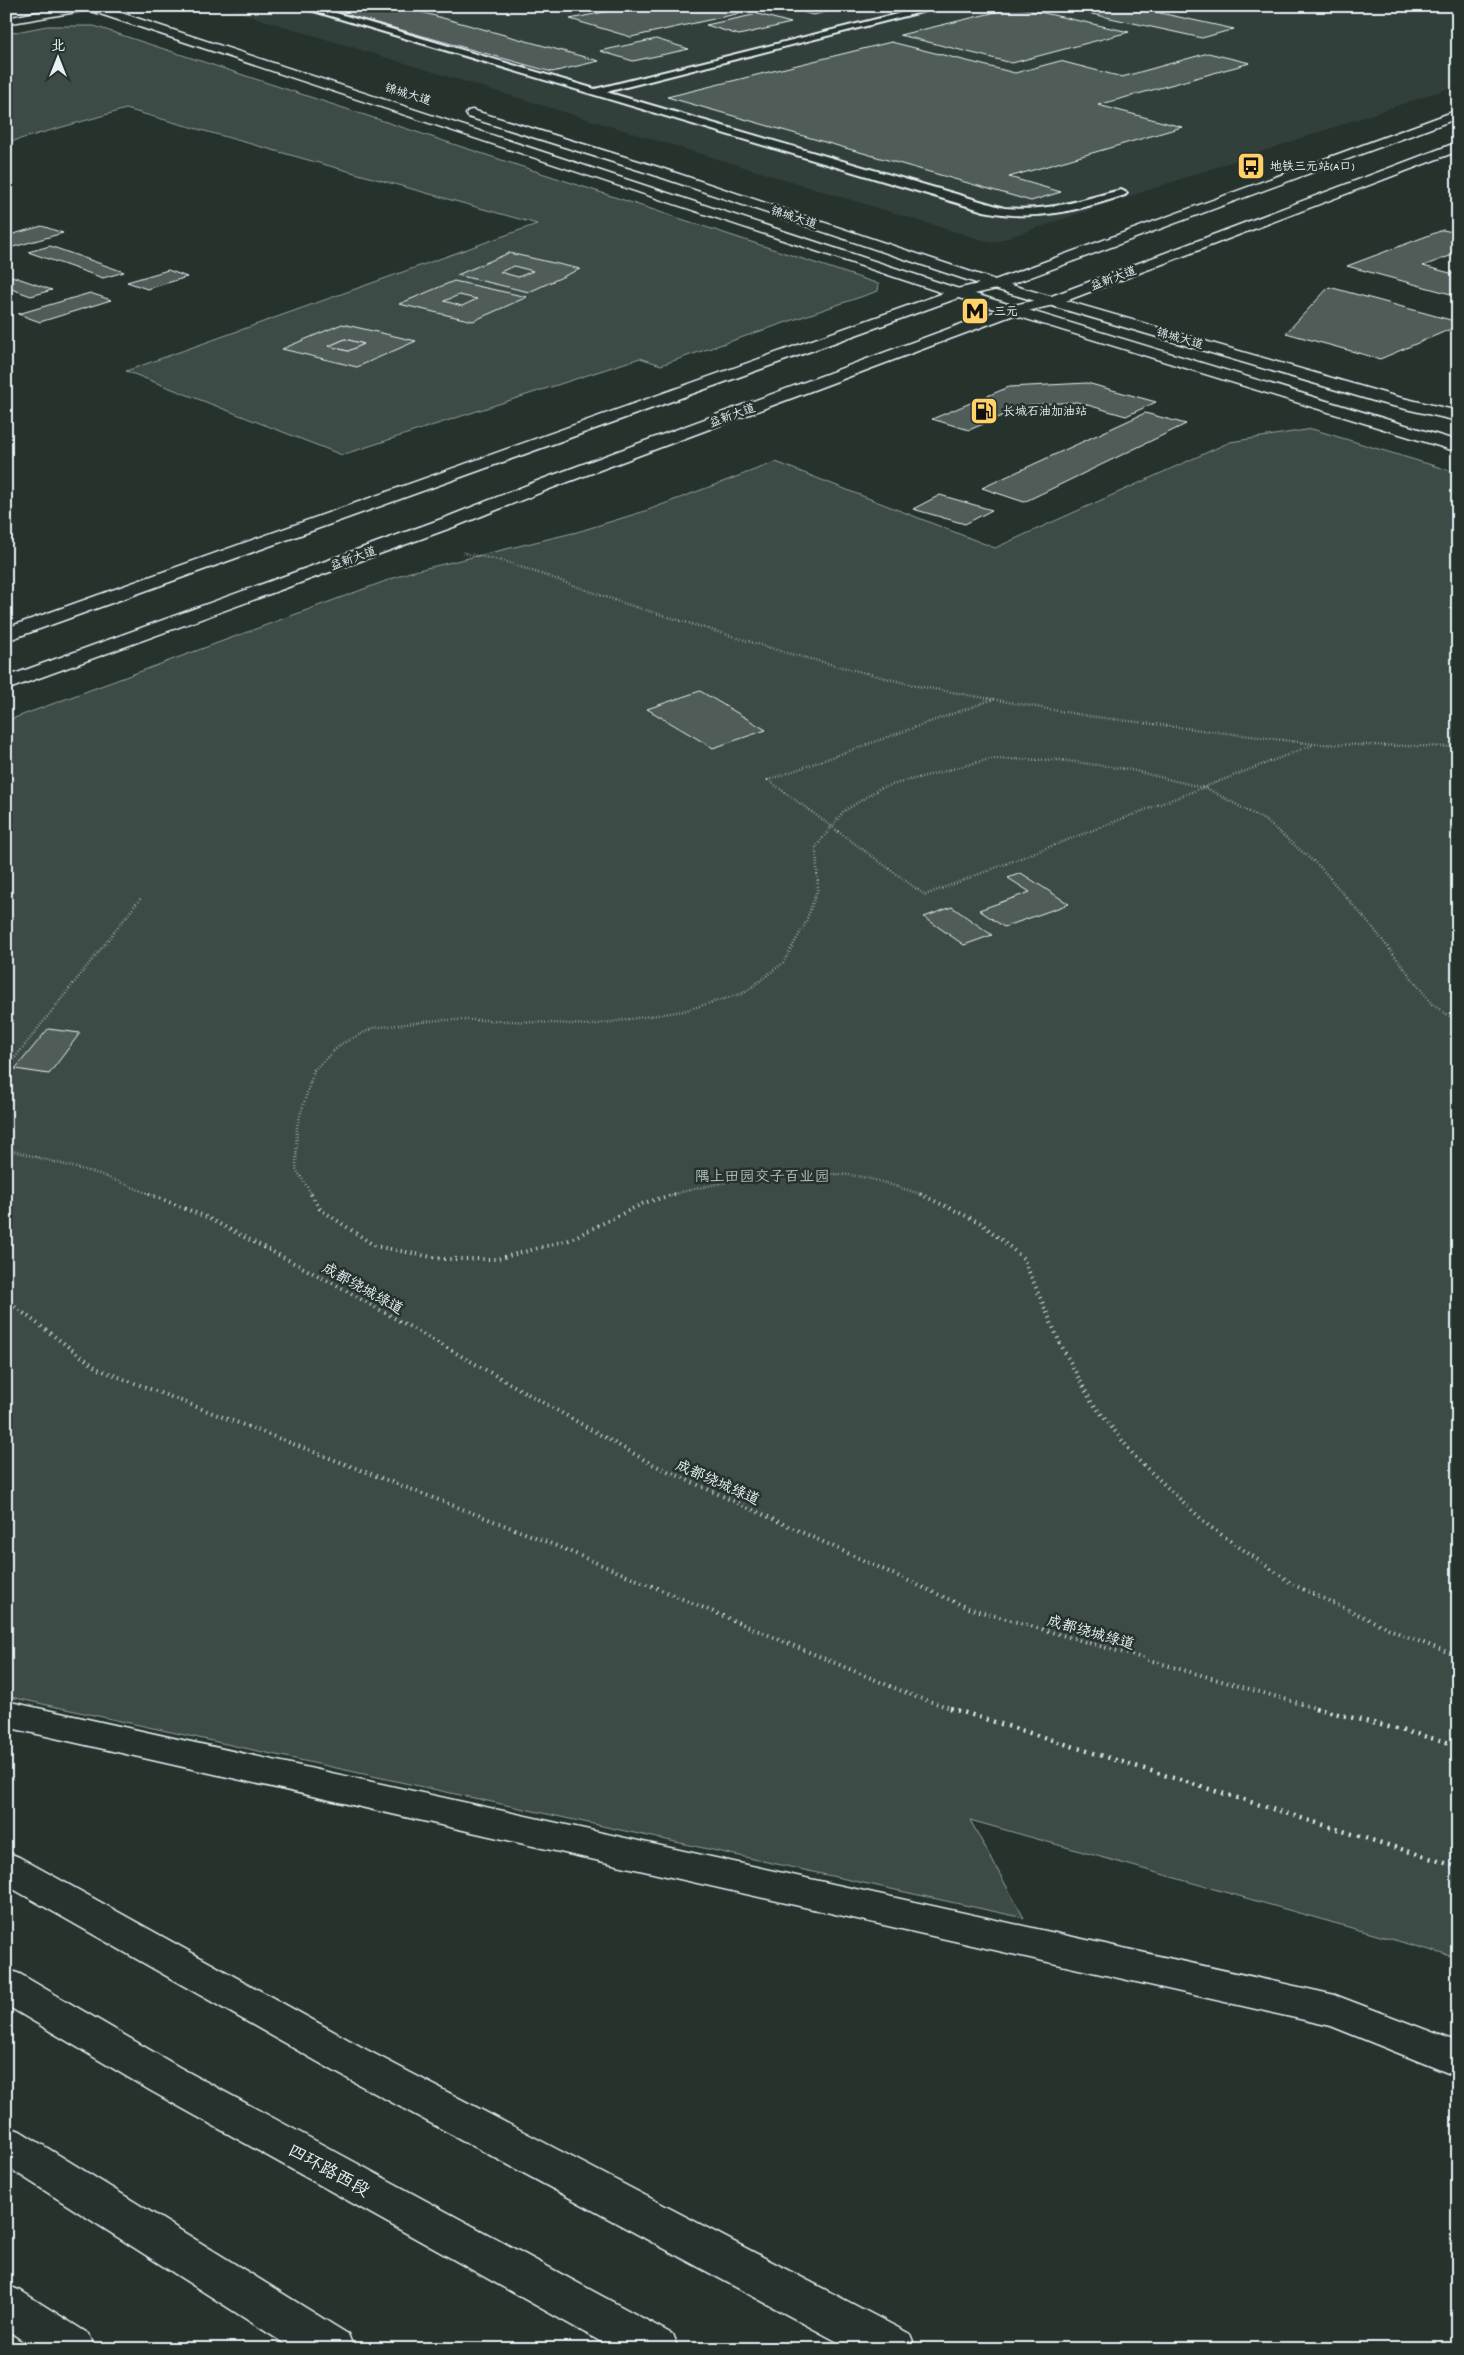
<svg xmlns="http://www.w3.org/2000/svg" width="1464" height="2355" font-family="Dekko,'LXGW WenKai TC',sans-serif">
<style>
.built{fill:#333f3a}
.green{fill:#3e4b47;stroke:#939ea0}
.building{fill:#505c59;stroke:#e8f1f8;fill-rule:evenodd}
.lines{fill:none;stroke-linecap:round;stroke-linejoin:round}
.service-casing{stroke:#e8f1f8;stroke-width:4}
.secondary-casing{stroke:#e8f1f8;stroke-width:3}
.primary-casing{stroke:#e8f1f8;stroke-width:3}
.motorway-casing{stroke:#e8f1f8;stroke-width:3}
.path-far2{stroke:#e8f1f8;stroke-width:2.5;stroke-dasharray:0.5 2.5;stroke-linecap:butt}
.path-far1{stroke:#e8f1f8;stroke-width:4;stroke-dasharray:1 4.5;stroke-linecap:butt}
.path{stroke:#e8f1f8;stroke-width:4.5;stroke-dasharray:2 5.5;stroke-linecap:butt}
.service{fill:#26332d;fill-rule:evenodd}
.secondary{fill:#26332d;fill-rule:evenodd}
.primary{fill:#26332d;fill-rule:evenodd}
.motorway{fill:#26332d;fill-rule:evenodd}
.labels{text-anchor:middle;stroke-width:5;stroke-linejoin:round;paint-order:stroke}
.far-street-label{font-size:12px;fill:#e8f1f8;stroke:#26332d}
.far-poi-label{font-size:12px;fill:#e8f1f8;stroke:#26332d;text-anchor:start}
.park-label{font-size:15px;fill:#b5bfc3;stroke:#26332d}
.street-label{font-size:15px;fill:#e8f1f8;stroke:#26332d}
.near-street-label{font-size:18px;fill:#e8f1f8;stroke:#26332d}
</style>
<rect width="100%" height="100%" fill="#26332d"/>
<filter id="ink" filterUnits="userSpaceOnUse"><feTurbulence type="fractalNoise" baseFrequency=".02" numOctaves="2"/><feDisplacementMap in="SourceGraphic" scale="10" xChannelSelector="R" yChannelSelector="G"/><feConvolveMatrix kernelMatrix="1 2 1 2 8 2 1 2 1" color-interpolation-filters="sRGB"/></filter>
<g filter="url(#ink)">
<path class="built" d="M 218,6 L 1458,6 L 1458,85 L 992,243 Z"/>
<g class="green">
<path d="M 47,26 L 94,26 L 879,284 L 878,291 L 661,365 L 640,358 L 342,455 L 126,371 L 537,224 L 126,109 L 6,143 L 6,34 Z"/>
<path d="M 1312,429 L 1458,473 L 1458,1958 L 970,1820 L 1024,1918 L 6,1696 L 6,721 L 410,572 L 577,532 L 645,511 L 776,462 L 995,548 L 1230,442 Z"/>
</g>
<g class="building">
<path d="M 337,6 L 399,6 L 599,61 L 552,72 L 326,9 Z"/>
<path d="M 633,6 L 732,6 L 750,11 L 631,37 L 570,19 Z"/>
<path d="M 781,6 L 852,6 L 813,15 Z"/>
<path d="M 1104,6 L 1128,6 L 1234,29 L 1202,38 L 1083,12 Z"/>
<path d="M 1017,7 L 1129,32 L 1012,63 L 900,35 Z"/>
<path d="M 758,14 L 791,23 L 739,35 L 706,25 Z"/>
<path d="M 656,39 L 689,49 L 633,61 L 600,51 Z"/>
<path d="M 891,42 L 1015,73 L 1060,61 L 1122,77 L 1208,53 L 1250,63 L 1098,105 L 1182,127 L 1009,177 L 1061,192 L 1031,201 L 667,97 Z"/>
<path d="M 42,226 L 63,233 L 6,249 L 6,236 Z"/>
<path d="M 1443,230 L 1458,233 L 1458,253 L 1423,266 L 1458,275 L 1458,296 L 1347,266 Z"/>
<path d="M 50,246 L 124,272 L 103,278 L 28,252 Z"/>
<path d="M 509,253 L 580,269 L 529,292 L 457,275 ZM 514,266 L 533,271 L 518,277 L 500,272 Z"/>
<path d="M 168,270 L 187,277 L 147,289 L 127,282 Z"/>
<path d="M 6,274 L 52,290 L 31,296 L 6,287 Z"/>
<path d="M 454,281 L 527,297 L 473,321 L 399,304 ZM 459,295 L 477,299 L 462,306 L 444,301 Z"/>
<path d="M 1329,287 L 1458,322 L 1458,326 L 1380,359 L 1286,333 Z"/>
<path d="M 90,293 L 111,300 L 40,322 L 18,314 Z"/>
<path d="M 342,324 L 416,341 L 357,367 L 282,349 ZM 345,339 L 364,344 L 348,351 L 329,346 Z"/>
<path d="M 345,339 L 364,344 L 348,351 L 329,346 Z"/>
<path d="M 1087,383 L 1156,402 L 1126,416 L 1077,402 L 1028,405 L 969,430 L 932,419 L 1009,387 Z"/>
<path d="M 1145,413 L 1186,424 L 1024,502 L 982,488 Z"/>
<path d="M 940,495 L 992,510 L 965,524 L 913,509 Z"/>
<path d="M 700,691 L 766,730 L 713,748 L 647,709 Z"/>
<path d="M 1021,873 L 1069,904 L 1004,927 L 979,910 L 1030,892 L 1008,878 Z"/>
<path d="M 952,907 L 992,935 L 964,945 L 924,917 Z"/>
<path d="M 48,1029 L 80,1033 L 49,1074 L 15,1069 Z"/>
</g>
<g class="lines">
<g class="service-casing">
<path id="service" d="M 297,6 L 312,6 L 595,89 L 929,6 L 945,6 L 606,92 L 1004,208 C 1051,212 1078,200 1121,190 L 1127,193 L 1125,195 C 1075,211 1036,222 984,211 Z"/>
</g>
<g class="secondary-casing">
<g id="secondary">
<path d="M 69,6 L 100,6 L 962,290 L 1458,441 L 1458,452 L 952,296 L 88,10 L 6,24 L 6,18 Z"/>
<path d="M 472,110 L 658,167 L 1001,282 L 1394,396 L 1458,411 L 1458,421 L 1384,404 L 991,288 L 648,173 L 468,117 L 466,114 L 468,111 Z"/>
</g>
</g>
<g class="primary-casing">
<g id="primary">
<path d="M 1458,110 L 1458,118 L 1001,288 L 961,297 L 6,641 L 6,628 L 952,290 L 992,281 Z"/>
<path d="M 1458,142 L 1458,151 L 1058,304 L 1019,313 L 552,488 L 459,525 L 6,690 L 6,677 L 447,517 L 540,480 L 1010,306 L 1049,297 Z"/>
</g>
</g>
<g class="motorway-casing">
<g id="motorway">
<path d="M 6,6 L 21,6 L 6,11 Z"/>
<path d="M 6,1701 L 1335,1995 L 1458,2042 L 1458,2077 L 1331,2026 L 6,1727 Z"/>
<path d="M 6,1852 L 19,1857 L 367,2050 L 910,2334 L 916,2349 L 851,2349 L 339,2074 L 6,1885 Z"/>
<path d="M 6,1969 L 20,1974 L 179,2067 L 672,2334 L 678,2349 L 614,2349 L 151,2091 L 6,2005 Z"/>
<path d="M 6,2126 L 20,2131 L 348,2334 L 354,2349 L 293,2349 L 6,2166 Z"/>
<path d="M 6,2285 L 21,2291 L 89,2334 L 95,2349 L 35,2349 L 6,2329 Z"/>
</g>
</g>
<g class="path-far2">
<path d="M 463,553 L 504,561 L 626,604 L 787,653 L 917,686 L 1088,716 L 1315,744 L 1458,747"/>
<path d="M 994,699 L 768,780 L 925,895 L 1313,745"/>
<path d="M 6,1069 L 141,898"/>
<path d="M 6,1149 L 99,1174 L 152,1195"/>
<path d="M 312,1195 L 296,1169 L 297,1126 L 314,1070 L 341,1044 L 373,1028 L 439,1020 L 490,1020 L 591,1025 L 683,1011 L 744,993 L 783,963 L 805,924 L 818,888 L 816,847 L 843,812 L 880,788 L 990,759 L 1060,760 L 1127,769 L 1208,789 L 1266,821 L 1320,867 L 1373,928 L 1432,1004 L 1458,1022"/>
<path d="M 671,1195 C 729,1179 789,1170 850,1175 C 870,1177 903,1189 924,1195"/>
</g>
<g class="path-far1">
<path d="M 149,1194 L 206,1217 L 336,1285 L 650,1463 L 968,1608 L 1319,1709"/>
<path d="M 311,1194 L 320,1209 L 375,1246 L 442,1259 L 497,1259 L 569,1240 L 644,1203 L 675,1194"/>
<path d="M 920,1194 L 981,1223 L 1023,1258 L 1060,1343 L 1091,1401 L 1136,1458 L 1209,1526 L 1294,1585 L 1405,1636 L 1458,1656"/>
<path d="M 6,1300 L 98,1369 L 535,1537 L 916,1697 L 954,1709"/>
</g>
<g class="path">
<path d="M 950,1708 L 1458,1867"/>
<path d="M 1315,1708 L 1458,1745"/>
</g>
<use href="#service" class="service"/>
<use href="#secondary" class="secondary"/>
<use href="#primary" class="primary"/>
<use href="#motorway" class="motorway"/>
</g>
</g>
<defs>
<g id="bus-square" transform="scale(1.4375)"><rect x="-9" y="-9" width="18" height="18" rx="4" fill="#ffd166" stroke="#26332d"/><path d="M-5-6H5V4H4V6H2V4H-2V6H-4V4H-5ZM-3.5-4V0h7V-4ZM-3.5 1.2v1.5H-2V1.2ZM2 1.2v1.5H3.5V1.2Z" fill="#111"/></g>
<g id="metro-square" transform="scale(1.4375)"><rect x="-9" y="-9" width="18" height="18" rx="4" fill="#ffd166" stroke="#26332d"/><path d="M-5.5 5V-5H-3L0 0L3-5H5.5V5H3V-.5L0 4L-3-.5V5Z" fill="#111"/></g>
<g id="fuel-square" transform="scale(1.4375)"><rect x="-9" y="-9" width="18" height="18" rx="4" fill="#ffd166" stroke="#26332d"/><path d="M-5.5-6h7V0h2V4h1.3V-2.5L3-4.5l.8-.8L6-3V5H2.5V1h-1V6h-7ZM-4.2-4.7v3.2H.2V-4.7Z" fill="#111"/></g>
</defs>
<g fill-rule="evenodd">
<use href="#bus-square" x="1251" y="166"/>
<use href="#metro-square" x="975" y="311"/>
<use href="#fuel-square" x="984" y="411"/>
</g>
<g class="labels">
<g class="far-street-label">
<text transform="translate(408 94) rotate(17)" y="4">锦城大道</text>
<text transform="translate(794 217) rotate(18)" y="4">锦城大道</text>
<text transform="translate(1113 278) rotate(-21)" y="4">益新大道</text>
<text transform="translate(1180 338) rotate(16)" y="4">锦城大道</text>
<text transform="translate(732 415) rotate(-20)" y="4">益新大道</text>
<text transform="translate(353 558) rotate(-20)" y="4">益新大道</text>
</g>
<g class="far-poi-label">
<text x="1270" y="170">地铁三元站(A口)</text>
<text x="994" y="315">三元</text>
<text x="1003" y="415">长城石油加油站</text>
</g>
<g class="park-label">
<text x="762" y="1181">隅上田园交子百业园</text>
</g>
<g class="street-label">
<text transform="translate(363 1288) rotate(29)" y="5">成都绕城绿道</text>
<text transform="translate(718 1482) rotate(24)" y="5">成都绕城绿道</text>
<text transform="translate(1091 1632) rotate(16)" y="5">成都绕城绿道</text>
</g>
<g class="near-street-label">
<text transform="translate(329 2170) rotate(29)" y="6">四环路西段</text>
</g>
</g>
<rect width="1464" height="2355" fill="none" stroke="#26332d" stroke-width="25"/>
<rect x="12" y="12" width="1439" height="2330" fill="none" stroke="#e8f1f8" stroke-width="2" filter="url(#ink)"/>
<g transform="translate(58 58)" stroke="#26332d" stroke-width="4" paint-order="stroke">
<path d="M0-4L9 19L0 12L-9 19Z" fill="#e8f1f8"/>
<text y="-8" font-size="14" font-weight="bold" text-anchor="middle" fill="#e8f1f8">北</text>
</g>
</svg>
